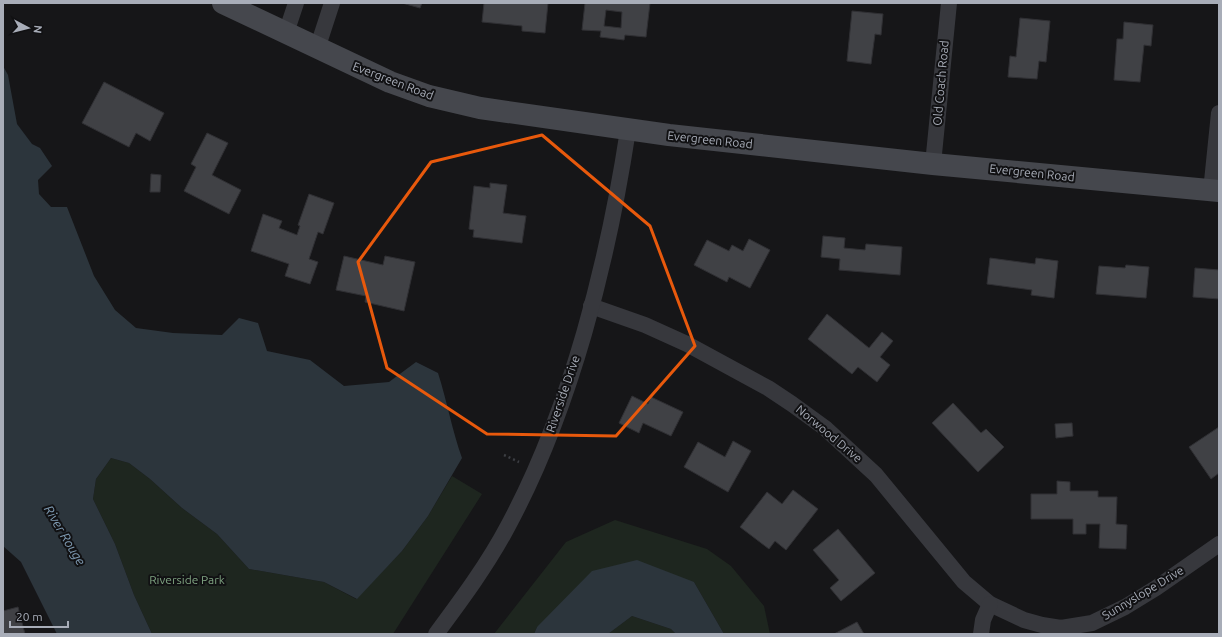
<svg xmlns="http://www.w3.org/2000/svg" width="1222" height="637" font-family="Ubuntu,sans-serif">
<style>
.green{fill:#1e261f}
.water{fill:#2c353c}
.building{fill:#404145;stroke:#303034;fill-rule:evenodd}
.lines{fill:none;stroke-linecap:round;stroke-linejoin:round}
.path{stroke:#3d3f44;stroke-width:2.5;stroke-dasharray:2 3;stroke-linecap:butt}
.street{stroke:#37383d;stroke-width:16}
.secondary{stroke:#45474d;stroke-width:22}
.marked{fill:none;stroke:#e8590c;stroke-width:3;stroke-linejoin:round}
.labels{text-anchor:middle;stroke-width:4;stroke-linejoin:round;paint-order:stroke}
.street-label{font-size:12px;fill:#a8adb8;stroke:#111113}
.park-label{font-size:12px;fill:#7fa381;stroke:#111113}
.water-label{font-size:13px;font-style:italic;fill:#7f9bb3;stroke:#111113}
</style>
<rect width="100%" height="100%" fill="#161618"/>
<g class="green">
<path d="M 111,458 L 129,463 L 150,479 L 182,508 L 217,534 L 249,569 L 324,582 L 356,599 L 402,551 L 428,516 L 452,476 L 482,494 L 393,634 L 152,634 L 134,595 L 115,544 L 93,499 L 96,479 Z"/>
<path d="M 615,520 L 707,549 L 731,566 L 764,606 L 770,634 L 724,634 L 694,582 L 537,627 L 534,634 L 494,634 L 566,542 Z"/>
<path d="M 632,616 L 671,629 L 676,634 L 608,634 Z"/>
</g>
<g class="water">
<path d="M 3,66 L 8,75 L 17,124 L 32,144 L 40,148 L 52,166 L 38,180 L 39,194 L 51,207 L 67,207 L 94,276 L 115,310 L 136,328 L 173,333 L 222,335 L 239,318 L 258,323 L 267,351 L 310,360 L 344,386 L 389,382 L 416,362 L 438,373 C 447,401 452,430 462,458 L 428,516 L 402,551 L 357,599 L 324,582 L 249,569 L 217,534 L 182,508 L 150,479 L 129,463 L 111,458 L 96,479 L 93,499 L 115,544 L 134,595 L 152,634 L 57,634 L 21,562 L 3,546 Z"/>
<path d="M 637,560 L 694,582 L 724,634 L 676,634 L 671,629 L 632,616 L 608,634 L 534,634 L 537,627 L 592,571 Z"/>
</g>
<g class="building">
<path d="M 402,3 L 422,3 L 420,8 Z"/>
<path d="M 484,3 L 548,3 L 545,33 L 522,31 L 522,26 L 482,22 Z"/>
<path d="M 585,3 L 650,3 L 646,37 L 625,35 L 624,40 L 600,37 L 601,31 L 582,30 ZM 606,10 L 622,12 L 621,28 L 604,26 Z"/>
<path d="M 852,11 L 883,14 L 881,35 L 875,34 L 871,64 L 847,61 Z"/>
<path d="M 1020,18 L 1050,21 L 1046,62 L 1039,61 L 1037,79 L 1008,77 L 1010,56 L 1016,57 Z"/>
<path d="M 1124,22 L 1153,25 L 1151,46 L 1144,45 L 1140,82 L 1114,80 L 1117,39 L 1123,39 Z"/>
<path d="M 104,82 L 164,113 L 150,141 L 136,133 L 129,147 L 82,123 Z"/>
<path d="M 207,133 L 228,143 L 212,175 L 241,190 L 229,214 L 184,191 L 196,167 L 191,164 Z"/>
<path d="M 151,174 L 161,175 L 160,192 L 150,192 Z"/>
<path d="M 490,183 L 507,185 L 503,213 L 526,216 L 522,243 L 473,237 L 474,230 L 469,229 L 474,186 L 490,188 Z"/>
<path d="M 309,194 L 334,203 L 323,234 L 318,232 L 309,259 L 318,262 L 310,284 L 285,276 L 289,264 L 251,251 L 263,214 L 282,221 L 279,228 L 297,235 L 300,226 L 298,225 Z"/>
<path d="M 823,236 L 845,238 L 844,248 L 865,250 L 866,244 L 902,247 L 900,275 L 839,270 L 840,259 L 821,257 Z"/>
<path d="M 749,239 L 770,250 L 750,288 L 729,277 L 727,282 L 694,265 L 707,240 L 729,251 L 732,245 L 743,251 Z"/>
<path d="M 344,256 L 383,265 L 385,256 L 415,262 L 404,311 L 365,302 L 366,296 L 336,290 Z"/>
<path d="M 990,258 L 1035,264 L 1036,258 L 1058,261 L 1054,298 L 1031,295 L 1032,290 L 987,284 Z"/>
<path d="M 1126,265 L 1149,267 L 1146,298 L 1096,294 L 1099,266 L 1125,268 Z"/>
<path d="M 1195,268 L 1219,270 L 1219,299 L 1193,297 Z"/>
<path d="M 827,314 L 869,348 L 882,332 L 893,341 L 880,357 L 890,365 L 877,382 L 858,367 L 852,374 L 808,339 Z"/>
<path d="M 632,396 L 648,404 L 651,397 L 683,412 L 671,436 L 643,423 L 639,433 L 619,423 Z"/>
<path d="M 953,403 L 981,433 L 986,429 L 1004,447 L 978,472 L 932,423 Z"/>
<path d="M 1072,423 L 1073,436 L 1056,438 L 1055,424 Z"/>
<path d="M 1219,427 L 1219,473 L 1211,479 L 1189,447 Z"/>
<path d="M 733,441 L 751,451 L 728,492 L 684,467 L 698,442 L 725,457 Z"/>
<path d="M 1057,481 L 1070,482 L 1070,491 L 1098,491 L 1098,497 L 1117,497 L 1116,524 L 1127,525 L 1126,549 L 1099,548 L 1100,524 L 1086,524 L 1086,534 L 1073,534 L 1073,519 L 1031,519 L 1031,494 L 1057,494 Z"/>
<path d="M 793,490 L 818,509 L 786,550 L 775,541 L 769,549 L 740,527 L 767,492 L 782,504 Z"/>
<path d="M 838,529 L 875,573 L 841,601 L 830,588 L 839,580 L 813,550 Z"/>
<path d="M 18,607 L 25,634 L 3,634 L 3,611 Z"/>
<path d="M 857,622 L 864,634 L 834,634 Z"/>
</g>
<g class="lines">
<path class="path" d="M 504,455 L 519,462"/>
<g class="street">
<path d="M 286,33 L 296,3"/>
<path d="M 317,49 L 332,3"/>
<path d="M 933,164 L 949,3"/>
<path d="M 1211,191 L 1219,113"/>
<path d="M 591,306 L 645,325 L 687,344 L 768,388 L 792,404 L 825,428 L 876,475 L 964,582 L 990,604 L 1024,620 L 1042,625 L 1061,628 L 1092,623 L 1125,607 L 1156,588 L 1219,544"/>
<path d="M 436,634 C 462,599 488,564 508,526 C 571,409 608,261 628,130"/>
<path d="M 981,634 L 983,620 L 990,604"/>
</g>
<path class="secondary" d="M 223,3 L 390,82 L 429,96 L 480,108 L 669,135 L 933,164 L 1219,191"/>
</g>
<path class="marked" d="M 542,135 L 650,226 L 695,346 L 616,436 L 487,434 L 387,368 L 358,262 L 431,162 Z"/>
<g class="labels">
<g class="street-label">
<text transform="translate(393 81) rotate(21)" y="4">Evergreen Road</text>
<text transform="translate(941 83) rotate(-85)" y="4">Old Coach Road</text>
<text transform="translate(710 140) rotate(6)" y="4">Evergreen Road</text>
<text transform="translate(1032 173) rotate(6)" y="4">Evergreen Road</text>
<text transform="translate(563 394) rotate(-71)" y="4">Riverside Drive</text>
<text transform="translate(829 434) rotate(40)" y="4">Norwood Drive</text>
<text transform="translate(1143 593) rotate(-31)" y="4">Sunnyslope Drive</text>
</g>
<g class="park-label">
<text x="187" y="584">Riverside Park</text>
</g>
<g class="water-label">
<text transform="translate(65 535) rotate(59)" y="5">River Rouge</text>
</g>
</g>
<rect width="1222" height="637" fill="none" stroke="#a8adb8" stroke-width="8"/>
<g transform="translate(28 28) rotate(97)" stroke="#111113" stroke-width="3" paint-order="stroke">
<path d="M0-3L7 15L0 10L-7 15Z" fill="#a8adb8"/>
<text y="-6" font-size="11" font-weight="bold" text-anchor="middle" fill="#a8adb8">N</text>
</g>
<path d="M10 621v6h58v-6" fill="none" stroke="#a8adb8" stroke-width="2"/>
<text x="16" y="621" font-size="12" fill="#a8adb8" stroke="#111113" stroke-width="3" paint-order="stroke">20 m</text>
</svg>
